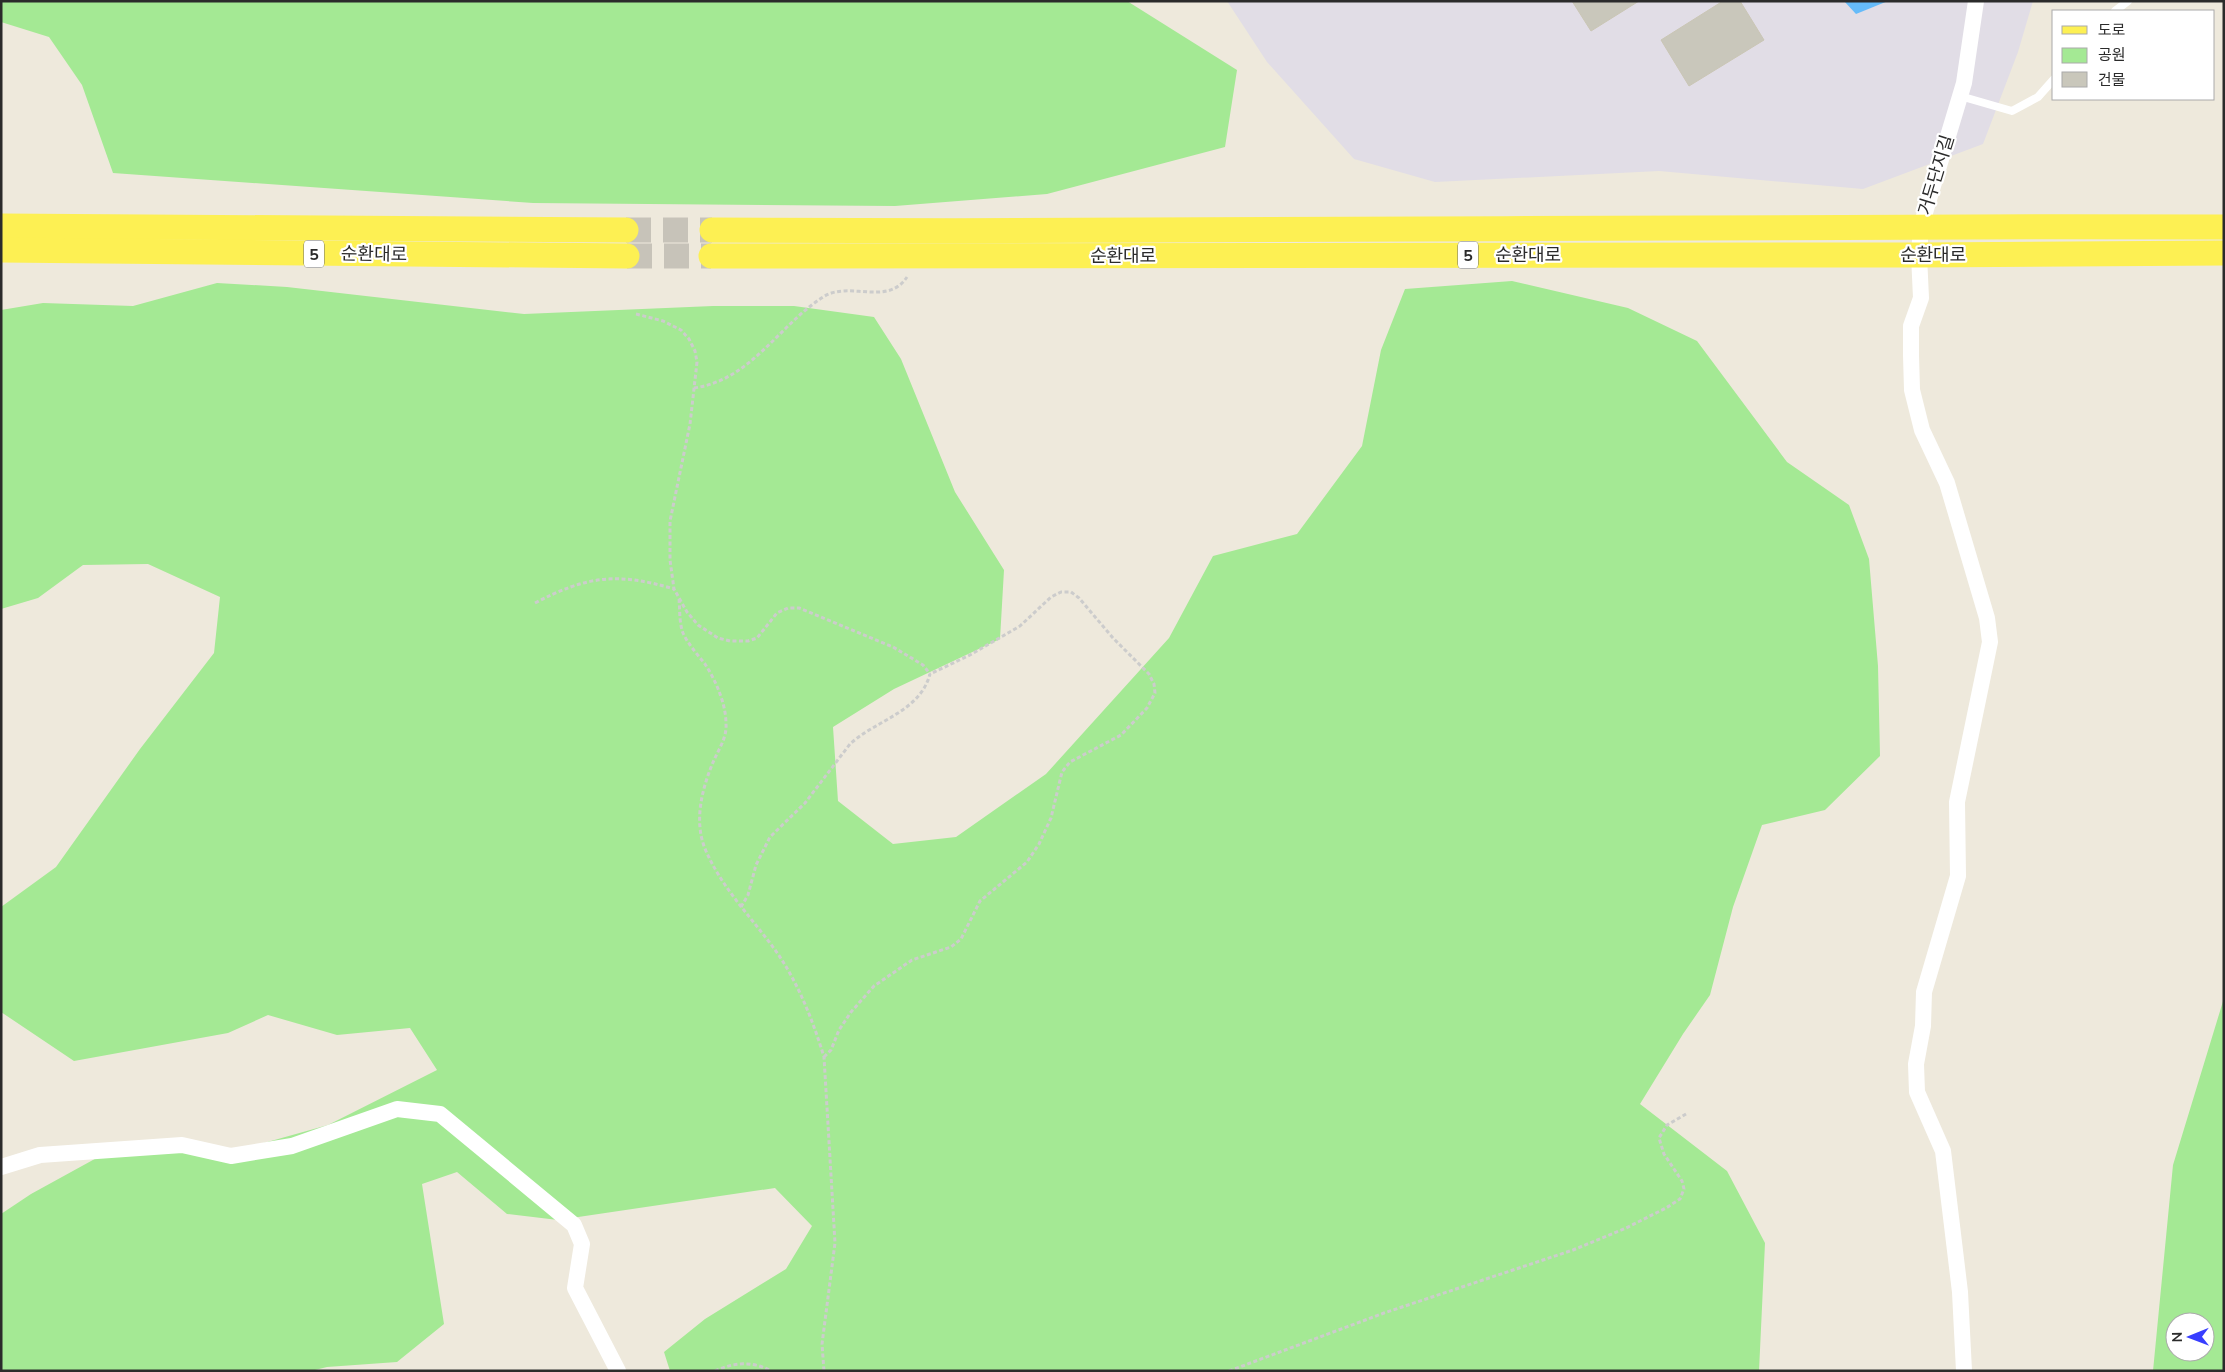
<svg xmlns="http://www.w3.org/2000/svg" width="2225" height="1372" font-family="'Nunito Sans','Noto Sans KR',sans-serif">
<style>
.industrial{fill:#e1dde6}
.green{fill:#a4e994;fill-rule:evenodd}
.water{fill:#66bbf9}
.building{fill:#c9c7bb;stroke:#cac6b5}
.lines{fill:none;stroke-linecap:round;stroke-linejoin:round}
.primary-tunnel{stroke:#c7c3b9;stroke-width:25;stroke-dasharray:25 12;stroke-linecap:butt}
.path{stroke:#ccc;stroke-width:3;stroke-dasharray:4 2.5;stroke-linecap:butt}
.service{stroke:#fff;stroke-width:8}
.minor{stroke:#fff;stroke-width:16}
.primary{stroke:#fdf053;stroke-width:25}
.labels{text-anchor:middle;stroke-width:4.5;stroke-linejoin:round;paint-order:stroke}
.shield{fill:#fff;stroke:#6b6b6b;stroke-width:1}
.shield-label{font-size:16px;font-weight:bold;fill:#2b2b2b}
.street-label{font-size:18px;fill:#2b2b2b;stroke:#fff}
</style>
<rect width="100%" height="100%" fill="#eee9dc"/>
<path class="industrial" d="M 1227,1 L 2033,1 L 2018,52 L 1983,144 L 1863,189 L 1659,171 L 1435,182 L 1354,159 L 1267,62 Z"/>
<g class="green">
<path d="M 1,1 L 1127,1 L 1237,70 L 1225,147 L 1047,194 L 895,206 L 533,203 L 113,173 L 82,85 L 49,37 L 1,22 Z"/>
<path d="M 1512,281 L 1628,308 L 1697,341 L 1787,462 L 1849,505 L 1869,559 L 1878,666 L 1880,756 L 1825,810 L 1762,825 L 1733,907 L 1710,995 L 1683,1034 L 1640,1104 L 1727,1171 L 1765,1243 L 1759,1371 L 670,1371 L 664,1352 L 705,1319 L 786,1269 L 812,1226 L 775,1188 L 558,1220 L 507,1214 L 457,1172 L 422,1184 L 444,1324 L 397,1362 L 327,1367 L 311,1371 L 1,1371 L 1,1214 L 31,1194 L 102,1155 L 242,1149 L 328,1125 L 437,1070 L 410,1028 L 337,1035 L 268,1015 L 228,1033 L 74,1061 L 1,1012 L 1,907 L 56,867 L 140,749 L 214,653 L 220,597 L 148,564 L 83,565 L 38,598 L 1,609 L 1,310 L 43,303 L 133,306 L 217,283 L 287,287 L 524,314 L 713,306 L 794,306 L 874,317 L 901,359 L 955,492 L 1004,570 L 1000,639 L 894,689 L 833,727 L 838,801 L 893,844 L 956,837 L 1046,774 L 1169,638 L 1213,556 L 1297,534 L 1362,446 L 1381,350 L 1405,289 Z"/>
<path d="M 2224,998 L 2224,1371 L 2153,1371 L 2173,1165 ZM 2175,1322 L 2205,1322 L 2205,1352 L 2175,1352 Z"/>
</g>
<path class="water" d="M 1844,1 L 1888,1 L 1856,14 Z"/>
<g class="building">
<path d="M 1572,1 L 1639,1 L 1591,31 Z"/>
<path d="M 1723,1 L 1740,1 L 1764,40 L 1689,86 L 1661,40 Z"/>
</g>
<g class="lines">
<g class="primary-tunnel">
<path d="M 626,230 L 712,230"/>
<path d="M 627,256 L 711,256"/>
</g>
<g class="path">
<path d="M 636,314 L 663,321 L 681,330 L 689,339 L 695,351 L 697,362 L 690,424 L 670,521 L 670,560 L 674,589 L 687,612 L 698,625 L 718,638 L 730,641 L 748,641 L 757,638 L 777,613 L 788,608 L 799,608 L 893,647 L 923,665 L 930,674"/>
<path d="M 694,388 C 751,380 778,326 823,297 C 849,280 887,307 907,277"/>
<path d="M 679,599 C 680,610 679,622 683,633 C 688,644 697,654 705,664 C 716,681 726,704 726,724 C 727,737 719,749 714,760 C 702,788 693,822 706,851 C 723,890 754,920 778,954 C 799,985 813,1021 824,1057 L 835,1243 L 822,1344 L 824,1371"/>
<path d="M 535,603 C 586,576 618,572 674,589"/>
<path d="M 741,907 L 748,895 L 756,865 L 770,837 L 805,803 L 850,744 C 876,720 920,712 930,674"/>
<path d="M 824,1057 L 831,1050 L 839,1030 L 851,1012 L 874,986 L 912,960 L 951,947 L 961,939 L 980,901 L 1027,862 L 1039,844 L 1051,818 L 1062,772 L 1070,762 L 1121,735 L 1147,708 L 1155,693 L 1154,684 L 1149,674 L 1113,638 L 1079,598 L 1071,592 L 1061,592 L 1051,597 L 1020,626 L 970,655 L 930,674"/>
<path d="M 715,1371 C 734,1362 753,1361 771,1371"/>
<path d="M 1229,1371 L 1384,1313 L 1573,1250 L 1626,1228 L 1666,1208 L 1680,1199 L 1684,1189 L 1682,1181 L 1664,1154 L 1659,1138 L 1667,1125 L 1686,1114"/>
</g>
<g class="service">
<path d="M 2115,11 L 2128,1"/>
<path d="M 1960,96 L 2012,111 L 2038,97 L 2054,79"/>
</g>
<g class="minor">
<path d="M 1,1167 L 40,1155 L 182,1145 L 231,1156 L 292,1146 L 397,1109 L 440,1114 L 574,1225 L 582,1244 L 575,1288 L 618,1371"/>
<path d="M 1964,1371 L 1960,1292 L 1943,1151 L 1917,1092 L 1916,1064 L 1923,1026 L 1924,992 L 1958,876 L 1957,802 L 1990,642 L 1987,618 L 1947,483 L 1922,430 L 1912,390 L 1911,355 L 1911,326 L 1921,298 L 1919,255 L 1921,226 L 1964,83 L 1976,1"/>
</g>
<g class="primary">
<path d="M 1,226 L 626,230"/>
<path d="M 712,230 C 1216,233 1720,225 2224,227"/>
<path d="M 1,250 L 627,256"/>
<path d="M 711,256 L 1919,255 L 2224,253"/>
</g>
</g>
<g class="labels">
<g class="shield">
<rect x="304" y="240.5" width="20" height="27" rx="4"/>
<rect x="1458" y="241.5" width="20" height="27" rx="4"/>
</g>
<g class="shield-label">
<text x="314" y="260">5</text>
<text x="1468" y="261">5</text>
</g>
<g class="street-label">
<text transform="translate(1936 175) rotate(-73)" y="6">거두단지길</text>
<text transform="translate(374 254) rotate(1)" y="6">순환대로</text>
<text x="1528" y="261">순환대로</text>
<text x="1933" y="261">순환대로</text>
<text x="1123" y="262">순환대로</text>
</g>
</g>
<rect width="2225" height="1372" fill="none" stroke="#2b2b2b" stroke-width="5"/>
<rect x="2052" y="10" width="162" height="90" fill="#ffffff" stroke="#aaaaaa"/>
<rect x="2062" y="26" width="25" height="8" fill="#fdf053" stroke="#aaaaaa"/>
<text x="2098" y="35" font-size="15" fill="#2b2b2b">도로</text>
<rect x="2062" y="48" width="25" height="15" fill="#a4e994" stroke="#aaaaaa"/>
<text x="2098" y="60" font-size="15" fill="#2b2b2b">공원</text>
<rect x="2062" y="72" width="25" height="15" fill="#c9c7bb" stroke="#aaaaaa"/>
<text x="2098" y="85" font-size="15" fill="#2b2b2b">건물</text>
<g transform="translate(2190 1337) rotate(269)"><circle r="24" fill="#ffffff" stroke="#aaaaaa"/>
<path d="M0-4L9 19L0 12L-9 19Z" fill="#383eff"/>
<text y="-8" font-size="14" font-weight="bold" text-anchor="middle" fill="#2b2b2b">N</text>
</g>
</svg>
